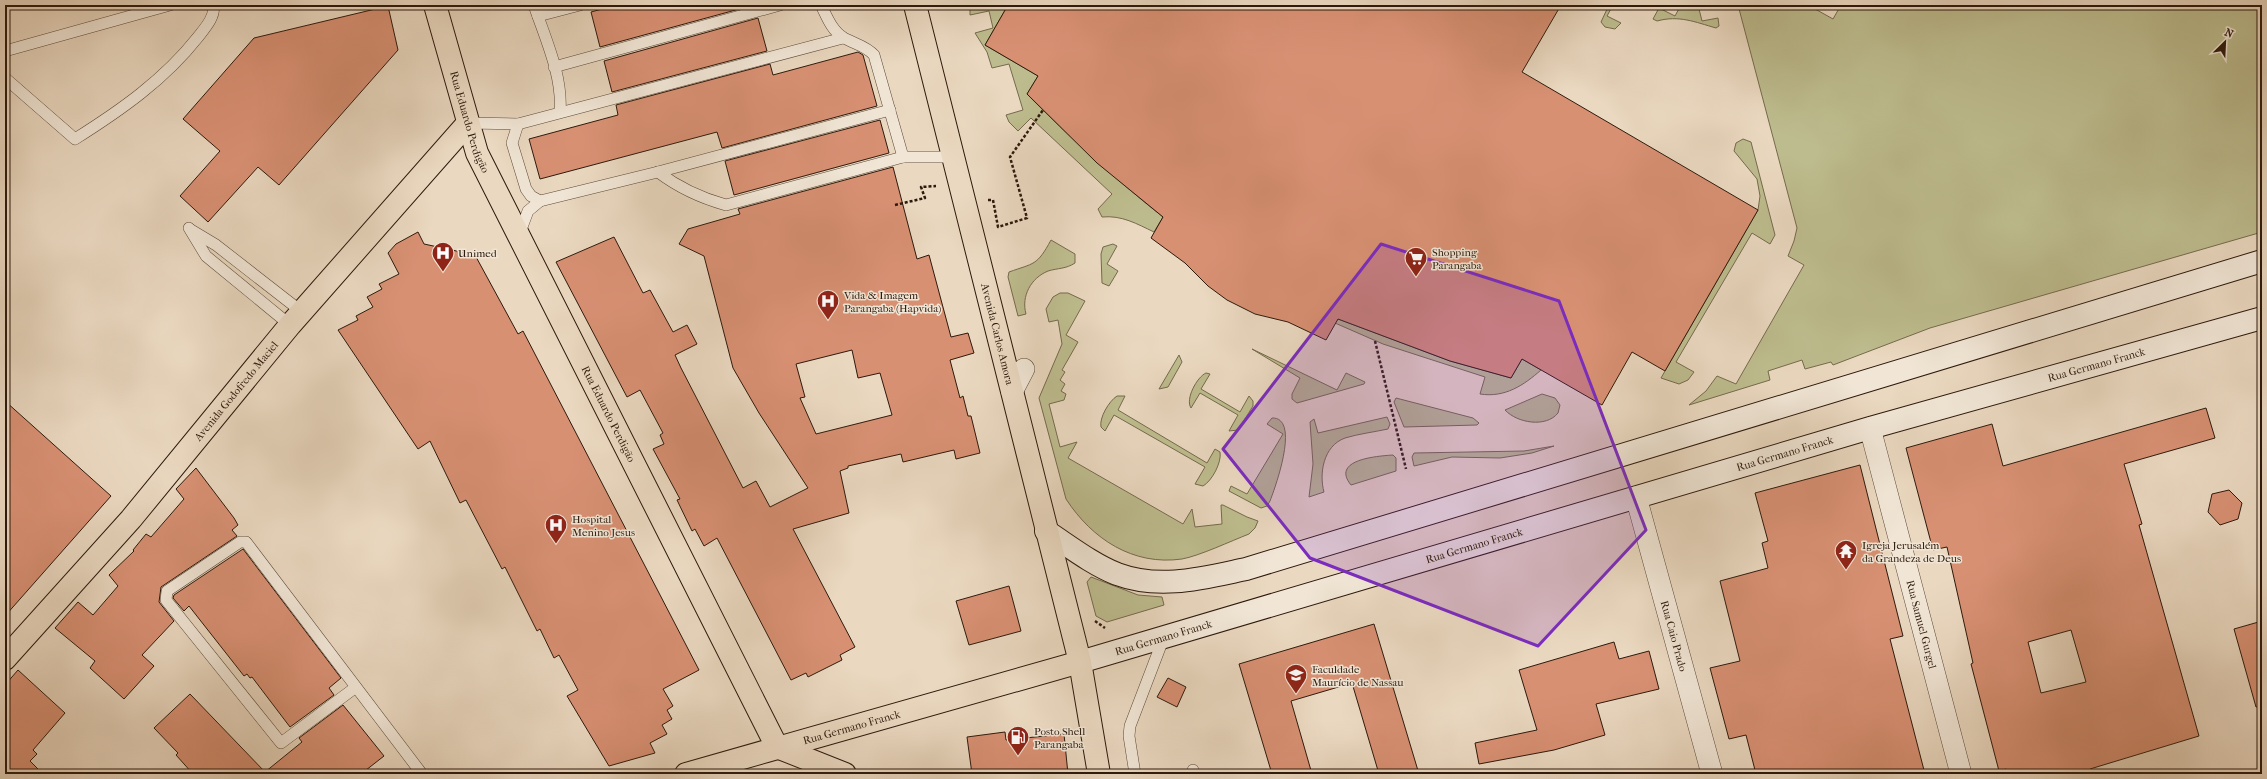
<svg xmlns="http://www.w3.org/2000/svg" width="2267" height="779" font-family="'IM FELL French Canon',serif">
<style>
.green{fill:#bdbc8e;stroke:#756a4d}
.building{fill:#d89073;stroke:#2d190c;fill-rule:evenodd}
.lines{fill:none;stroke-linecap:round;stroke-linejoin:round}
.lane-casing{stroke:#5c4939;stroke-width:12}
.street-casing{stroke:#5c4939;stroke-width:22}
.secondary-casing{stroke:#2d190c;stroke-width:24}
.primary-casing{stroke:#2d190c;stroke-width:24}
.path{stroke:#2d190c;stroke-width:2.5;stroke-dasharray:3 2;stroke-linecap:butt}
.lane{stroke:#f1e6d6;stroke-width:11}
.street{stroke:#f1e6d6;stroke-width:21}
.secondary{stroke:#f1e6d6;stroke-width:22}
.primary{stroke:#ead8c0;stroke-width:22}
.marked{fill:#7b2cbf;fill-opacity:0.2;stroke:#7b2cbf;stroke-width:3;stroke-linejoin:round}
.labels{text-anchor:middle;stroke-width:3;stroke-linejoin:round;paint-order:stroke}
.street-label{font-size:11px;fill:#2d190c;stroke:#f1e6d6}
.poi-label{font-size:11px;fill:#2d190c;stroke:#f1e6d6;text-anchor:start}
</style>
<rect width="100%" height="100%" fill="#ead8c0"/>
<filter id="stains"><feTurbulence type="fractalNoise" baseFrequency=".005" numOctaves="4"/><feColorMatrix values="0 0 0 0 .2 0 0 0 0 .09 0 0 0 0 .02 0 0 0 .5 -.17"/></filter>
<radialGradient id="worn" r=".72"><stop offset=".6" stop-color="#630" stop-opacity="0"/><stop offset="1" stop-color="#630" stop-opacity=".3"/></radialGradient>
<g class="green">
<path d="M 970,5 L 1008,5 L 985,45 L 1038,76 L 1027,94 C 1070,138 1115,179 1163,217 L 1154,232 C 1137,224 1122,215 1102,217 L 1098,209 L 1112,194 L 1031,118 L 1018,131 L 1009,122 L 1006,115 L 1023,110 L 1009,64 L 992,68 L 987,52 L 975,33 L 993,28 L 989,11 L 970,15 Z"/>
<path d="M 1609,5 L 1613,5 L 1607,16 L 1621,23 L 1615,29 L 1605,27 L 1601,22 Z"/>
<path d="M 1681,5 L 1698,5 L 1702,21 L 1718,18 L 1719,26 L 1716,28 C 1695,22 1679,15 1657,21 L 1653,19 L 1659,8 L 1675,16 Z"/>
<path d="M 1738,5 L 1808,5 L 1833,19 L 1841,5 L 1850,7 L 1863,5 L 2262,5 L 2262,232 L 1930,328 L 1833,365 L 1831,362 L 1805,369 L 1802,360 L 1768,371 L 1770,380 L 1689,405 L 1706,391 L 1717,376 L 1736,384 L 1804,265 L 1788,256 L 1794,241 L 1797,228 Z"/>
<path d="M 1743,139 L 1751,142 L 1752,146 L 1775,235 L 1770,244 L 1752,233 L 1676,362 L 1694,372 L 1688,380 L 1679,384 L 1661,378 L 1758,210 L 1760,196 L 1757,179 L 1734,151 L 1736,143 Z"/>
<path d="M 1051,240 L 1075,254 L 1075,263 C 1066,269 1058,268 1048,271 C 1031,278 1021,296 1026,314 L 1018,316 L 1008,277 L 1009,272 C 1034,263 1037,266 1051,240 Z"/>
<path d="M 1113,244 L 1117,246 L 1107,264 L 1118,271 L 1109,286 L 1102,283 L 1101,254 L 1103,247 Z"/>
<path d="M 1060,293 L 1068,293 L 1085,301 L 1066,335 L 1078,342 L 1062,370 L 1065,372 L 1060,380 L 1065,384 L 1061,391 L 1066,394 L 1064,400 L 1049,404 L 1060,447 L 1077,442 L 1068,458 L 1183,524 L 1192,509 L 1195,527 L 1222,524 L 1221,505 L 1223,505 L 1247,517 L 1258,521 L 1255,528 L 1249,534 C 1231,541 1199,556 1182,559 C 1133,566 1092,539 1066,499 L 1039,398 L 1062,344 L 1058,320 L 1049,322 L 1046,309 L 1053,297 Z"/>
<path d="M 1338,319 L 1450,361 L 1511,378 L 1522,359 L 1541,370 C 1524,385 1505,398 1480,394 L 1485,377 L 1383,344 L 1335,323 Z"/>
<path d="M 1252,349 L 1337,390 L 1346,373 L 1365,382 L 1364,384 L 1297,403 L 1292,399 L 1292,394 L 1300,378 Z"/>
<path d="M 1179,355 L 1182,362 L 1168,387 L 1159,389 Z"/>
<path d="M 1206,373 L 1210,374 L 1201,389 L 1240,412 L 1249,396 L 1253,401 L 1253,406 L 1238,430 L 1229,431 L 1238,415 L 1200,393 L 1191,408 C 1185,399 1197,377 1206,373 Z"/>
<path d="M 1542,394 L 1555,398 L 1560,405 L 1558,413 C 1546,428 1517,423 1505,410 Z"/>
<path d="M 1117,396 L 1125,396 L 1118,410 L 1207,463 L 1215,449 L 1220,452 C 1222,462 1212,481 1203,486 L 1195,484 L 1205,467 L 1114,415 L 1105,431 L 1101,427 C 1099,418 1109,401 1117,396 Z"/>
<path d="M 1396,398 L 1473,418 L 1479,423 L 1477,425 L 1404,427 L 1394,402 Z"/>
<path d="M 1387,417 L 1390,424 L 1388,429 C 1374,432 1358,434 1345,438 C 1323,446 1319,474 1324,492 L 1309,497 L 1313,464 L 1310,422 L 1314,419 L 1318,433 Z"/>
<path d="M 1272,418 C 1301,417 1275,488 1270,501 L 1267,506 L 1261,508 L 1229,491 L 1231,486 L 1247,494 L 1283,434 L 1267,424 Z"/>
<path d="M 1554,446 L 1532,453 L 1500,458 L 1452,457 L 1414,466 L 1412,457 L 1414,453 L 1524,451 Z"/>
<path d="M 1393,455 L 1396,458 L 1396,471 L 1351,485 C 1330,459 1379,456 1393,455 Z"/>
<path d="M 1091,577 L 1138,595 L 1162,597 L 1164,605 L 1107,622 L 1096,616 L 1087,582 Z"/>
</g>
<g class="building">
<path d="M 617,5 L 754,5 L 600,47 L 591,12 Z"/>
<path d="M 1008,5 L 1561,5 L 1522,72 L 1758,210 L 1665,371 L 1632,352 L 1602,405 L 1522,359 L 1511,378 L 1450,361 L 1338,319 L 1326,340 L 1288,322 L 1255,314 L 1227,300 L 1208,286 L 1185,263 L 1151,238 L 1163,217 L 1097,163 L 1027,94 L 1038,76 L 985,45 Z"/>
<path d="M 388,6 L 398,50 L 279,185 L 258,167 L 208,222 L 180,196 L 220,151 L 183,119 L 254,38 Z"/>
<path d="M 758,18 L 767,51 L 612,92 L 604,61 Z"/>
<path d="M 858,52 L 863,55 L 877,106 L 722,148 L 717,132 L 540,179 L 529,139 L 618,115 L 616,105 L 770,64 L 773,75 Z"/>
<path d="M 880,120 L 889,153 L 734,195 L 725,161 Z"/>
<path d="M 893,167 L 917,259 L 929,255 L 951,337 L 968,333 L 974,353 L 950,360 L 960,398 L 963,396 L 968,416 L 971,416 L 980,453 L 956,459 L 954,450 L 903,462 L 901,454 L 848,466 L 848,468 L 840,471 L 849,513 L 793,529 L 855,647 L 840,655 L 842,660 L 808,677 L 806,673 L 791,680 L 717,538 L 704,546 L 695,529 L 692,531 L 677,500 L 680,499 L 653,449 L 664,444 L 660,435 L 663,433 L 640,390 L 627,397 L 556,262 L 614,237 L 643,293 L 650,290 L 673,332 L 687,325 L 697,344 L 675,355 L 681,368 L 743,488 L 756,481 L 770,507 L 808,488 L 759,413 L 733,368 L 704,256 L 679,244 L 688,229 L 740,214 L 738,209 ZM 852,350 L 858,378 L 880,373 L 892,415 L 816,434 L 800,398 L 805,397 L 796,364 Z"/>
<path d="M 418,232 L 424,244 L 475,255 L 518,334 L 523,331 L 699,670 L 663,689 L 673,706 L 667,710 L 672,719 L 662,725 L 667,734 L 650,743 L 655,753 L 609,766 L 567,696 L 578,690 L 559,655 L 554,658 L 540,629 L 537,631 L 505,567 L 502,569 L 466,500 L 460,503 L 430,441 L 418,449 L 338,330 L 358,320 L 356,316 L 373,307 L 367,297 L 382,289 L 379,284 L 399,274 L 388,253 L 396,244 Z"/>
<path d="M 5,401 L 111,496 L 5,616 Z"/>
<path d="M 2206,408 L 2215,438 L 2124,464 L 2142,524 L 2139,525 L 2199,736 L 2090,769 L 2091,774 L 2008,774 L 2006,769 L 1999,771 L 1971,664 L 1973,663 L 1947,547 L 1933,550 L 1906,448 L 1992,424 L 2003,466 ZM 2071,630 L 2086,682 L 2041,693 L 2028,642 Z"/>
<path d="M 1860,465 L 1903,636 L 1890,639 L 1925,774 L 1756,774 L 1746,735 L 1729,739 L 1710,668 L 1740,661 L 1720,581 L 1768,568 L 1762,543 L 1768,541 L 1755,493 Z"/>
<path d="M 196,468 L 234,518 L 238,525 L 232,530 L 237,536 L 161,587 L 159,602 L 174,621 L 142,655 L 154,666 L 124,699 L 90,668 L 95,661 L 55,628 L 78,602 L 93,615 L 118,586 L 109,575 L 134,551 L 133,550 L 146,534 L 151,537 L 184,499 L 176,489 Z"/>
<path d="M 2229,490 L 2242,503 L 2238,519 L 2220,525 L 2208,512 L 2212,494 Z"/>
<path d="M 243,549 L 341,678 L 329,688 L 334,695 L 290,727 L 252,677 L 250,678 L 247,674 L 244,676 L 189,606 L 184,611 L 173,598 L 174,595 Z"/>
<path d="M 1009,586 L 1021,631 L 969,645 L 956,601 Z"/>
<path d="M 2262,621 L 2262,706 L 2256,707 L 2234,629 Z"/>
<path d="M 1374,624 L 1419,774 L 1379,774 L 1352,683 L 1291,701 L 1312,774 L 1272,774 L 1239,664 Z"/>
<path d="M 1614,642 L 1619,659 L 1649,651 L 1659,689 L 1596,704 L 1605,735 L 1554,750 L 1479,764 L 1475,743 L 1537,730 L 1519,670 Z"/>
<path d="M 18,670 L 65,713 L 33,750 L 37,754 L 30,761 L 43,774 L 5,774 L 5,685 Z"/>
<path d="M 1168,678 L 1186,687 L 1177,707 L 1157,697 Z"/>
<path d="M 190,694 L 265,772 L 302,742 L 299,738 L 343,705 L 384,756 L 361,774 L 193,774 L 176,755 L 178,753 L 154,728 Z"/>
<path d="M 1005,732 L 1006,740 L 1064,734 L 1068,774 L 972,774 L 967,737 Z"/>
</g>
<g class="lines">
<g class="lane-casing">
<g id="lane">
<path d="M 534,5 C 545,38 563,76 560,112"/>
<path d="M 821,5 C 827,17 832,31 844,38 C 855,44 866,46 874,55 L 903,157"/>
<path d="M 538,16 L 580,5"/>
<path d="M 5,51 L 170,5"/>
<path d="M 554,67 L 780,5"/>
<path d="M 5,78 L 75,139 C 121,110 164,80 198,37 C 205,28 216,16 213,5"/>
<path d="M 468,123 L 518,124 L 843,38"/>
<path d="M 518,124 L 512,143 L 526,189 L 531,196 L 540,201"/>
<path d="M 658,172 C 679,188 701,198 726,205 L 903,157 L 953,157"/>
<path d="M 189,228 L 206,256 L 290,325"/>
<path d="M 191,230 L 216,245 L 302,312"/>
<path d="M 519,235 L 528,211 L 540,201 L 658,172 L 890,110"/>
<path d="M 356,687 L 281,743 L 166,600 L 167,591 L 240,542 L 246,542 L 422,774"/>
<path d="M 1193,770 L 1193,774"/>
<path d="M 1135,774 L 1129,736 L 1130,726 L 1164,637"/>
</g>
</g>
<g class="street-casing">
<g id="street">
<path d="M 1012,392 L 1024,369"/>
<path id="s1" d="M 1870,428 L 1961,774"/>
<path id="s2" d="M 1636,497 L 1712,774"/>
</g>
</g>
<g class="secondary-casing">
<g id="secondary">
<path d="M 1046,531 C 1069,546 1092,564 1117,574 C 1160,590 1203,578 1246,569 L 2262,261"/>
<path id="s3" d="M 1080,662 L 1870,428 L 2262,318"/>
</g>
</g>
<g class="primary-casing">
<g id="primary">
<path id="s4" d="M 435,5 L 477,153 L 777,747 L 845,774"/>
<path id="s5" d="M 915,5 L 1080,662 L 1099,774"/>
<path id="s6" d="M 5,659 L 131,519 L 290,325 L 468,123"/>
<path id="s7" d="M 686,774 L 1080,662"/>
</g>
</g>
<g class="path">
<path d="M 988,200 L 993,200 L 998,227 L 1027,218 L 1010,157 L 1043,110"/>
<path d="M 895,205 L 925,198 L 921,187 L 936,186"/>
<path d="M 1375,341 L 1406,469"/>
<path d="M 1095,621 L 1105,628"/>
</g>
<use href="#lane" class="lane"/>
<use href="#street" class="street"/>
<use href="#secondary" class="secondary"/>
<use href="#primary" class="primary"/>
</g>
<path class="marked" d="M 1381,244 L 1559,301 L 1646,530 L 1538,646 L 1310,558 L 1223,449 Z"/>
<defs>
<g id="hospital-pin" transform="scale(1.15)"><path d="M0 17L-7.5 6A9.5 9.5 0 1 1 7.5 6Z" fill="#8f2418" stroke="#f1e6d6"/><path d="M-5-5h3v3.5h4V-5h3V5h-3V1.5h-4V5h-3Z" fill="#fff"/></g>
<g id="supermarket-pin" transform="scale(1.15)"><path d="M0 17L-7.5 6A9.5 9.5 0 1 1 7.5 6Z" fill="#8f2418" stroke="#f1e6d6"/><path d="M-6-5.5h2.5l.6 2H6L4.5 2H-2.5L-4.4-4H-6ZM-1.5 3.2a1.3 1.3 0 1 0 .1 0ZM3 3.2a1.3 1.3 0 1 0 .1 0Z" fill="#fff"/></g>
<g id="temple-pin" transform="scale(1.15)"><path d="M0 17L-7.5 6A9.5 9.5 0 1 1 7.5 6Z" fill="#8f2418" stroke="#f1e6d6"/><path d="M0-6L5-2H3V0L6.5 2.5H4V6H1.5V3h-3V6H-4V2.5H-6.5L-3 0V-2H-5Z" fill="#fff"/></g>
<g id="university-pin" transform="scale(1.15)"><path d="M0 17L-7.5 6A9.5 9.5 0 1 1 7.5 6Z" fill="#8f2418" stroke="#f1e6d6"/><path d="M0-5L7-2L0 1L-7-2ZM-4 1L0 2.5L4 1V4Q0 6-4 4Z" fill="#fff"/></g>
<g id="fuel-pin" transform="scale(1.15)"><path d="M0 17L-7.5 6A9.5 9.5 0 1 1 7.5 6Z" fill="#8f2418" stroke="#f1e6d6"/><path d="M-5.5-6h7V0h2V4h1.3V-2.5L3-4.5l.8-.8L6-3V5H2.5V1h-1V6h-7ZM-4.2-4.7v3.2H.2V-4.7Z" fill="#fff"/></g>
</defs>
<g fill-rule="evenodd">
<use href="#hospital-pin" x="443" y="253"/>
<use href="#supermarket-pin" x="1416" y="258"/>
<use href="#hospital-pin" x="828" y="301"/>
<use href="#hospital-pin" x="556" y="525"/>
<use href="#temple-pin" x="1846" y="551"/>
<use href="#university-pin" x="1296" y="675"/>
<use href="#fuel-pin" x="1018" y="737"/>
</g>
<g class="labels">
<g class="street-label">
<text dy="4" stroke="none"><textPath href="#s4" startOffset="122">Rua Eduardo Perdigão</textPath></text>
<text dy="4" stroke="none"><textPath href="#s5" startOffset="339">Avenida Carlos Amora</textPath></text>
<text dy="4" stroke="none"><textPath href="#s3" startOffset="1059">Rua Germano Franck</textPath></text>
<text dy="4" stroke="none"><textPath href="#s6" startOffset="354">Avenida Godofredo Maciel</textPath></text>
<text dy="4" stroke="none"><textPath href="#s4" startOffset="446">Rua Eduardo Perdigão</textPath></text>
<text dy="4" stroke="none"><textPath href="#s3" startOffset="735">Rua Germano Franck</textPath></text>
<text dy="4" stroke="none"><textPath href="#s3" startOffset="411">Rua Germano Franck</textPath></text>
<text dy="4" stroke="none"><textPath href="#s1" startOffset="203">Rua Samuel Gurgel</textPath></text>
<text dy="4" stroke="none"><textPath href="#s2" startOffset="144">Rua Caio Prado</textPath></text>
<text dy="4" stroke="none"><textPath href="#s3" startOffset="87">Rua Germano Franck</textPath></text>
<text dy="4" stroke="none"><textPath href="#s7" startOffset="172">Rua Germano Franck</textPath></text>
</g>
<g class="poi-label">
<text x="1432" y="256">Shopping<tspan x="1432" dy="13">Parangaba</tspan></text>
<text x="458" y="257">Unimed</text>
<text x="844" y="299">Vida &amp; Imagem<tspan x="844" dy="13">Parangaba (Hapvida)</tspan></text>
<text x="572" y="523">Hospital<tspan x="572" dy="13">Menino Jesus</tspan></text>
<text x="1862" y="549">Igreja Jerusalém<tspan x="1862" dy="13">da Grandeza de Deus</tspan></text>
<text x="1312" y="673">Faculdade<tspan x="1312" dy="13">Maurício de Nassau</tspan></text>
<text x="1034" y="735">Posto Shell<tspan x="1034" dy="13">Parangaba</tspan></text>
</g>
</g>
<rect width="2267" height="779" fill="none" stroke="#ead8c0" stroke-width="20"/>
<rect x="6" y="6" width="2255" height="767" fill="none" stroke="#2d190c" stroke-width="2"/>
<rect x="10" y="10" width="2247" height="759" fill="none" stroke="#2d190c"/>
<g transform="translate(2225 42) rotate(24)" stroke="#f1e6d6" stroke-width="3" paint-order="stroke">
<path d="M0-3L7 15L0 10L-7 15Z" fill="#2d190c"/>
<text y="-6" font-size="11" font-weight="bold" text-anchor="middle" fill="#2d190c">N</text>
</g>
<rect width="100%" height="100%" filter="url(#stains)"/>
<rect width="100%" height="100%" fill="url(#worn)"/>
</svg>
